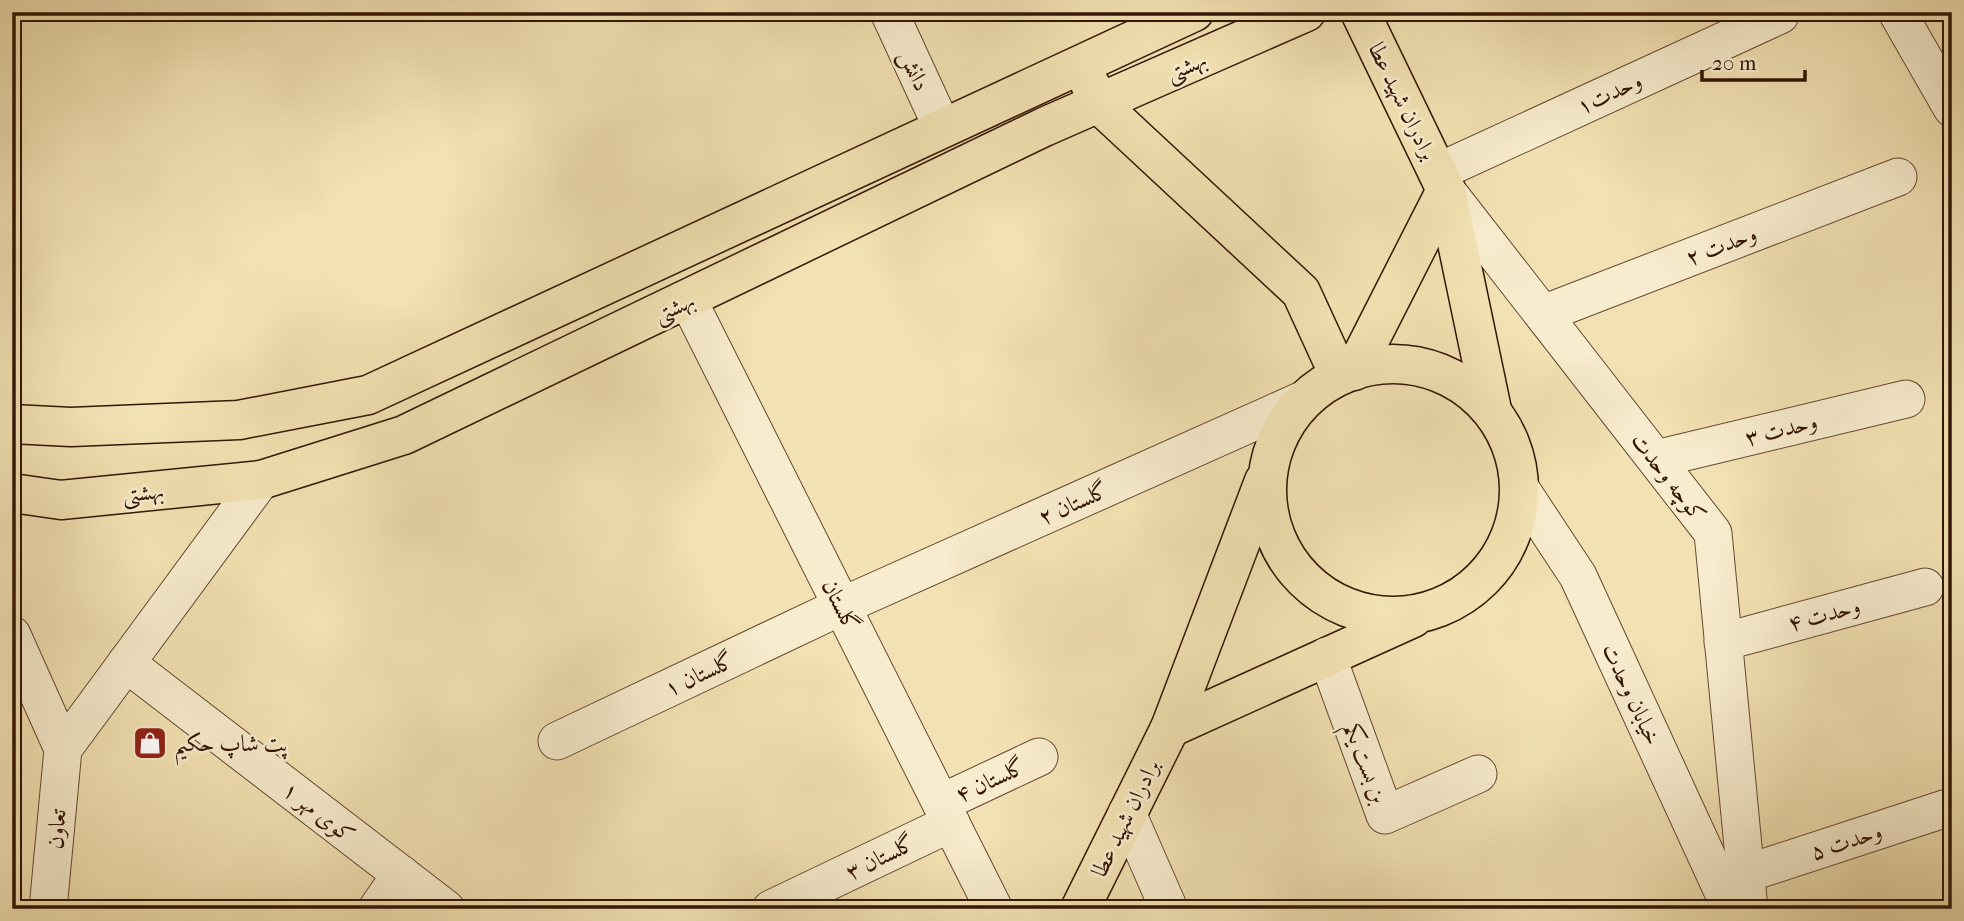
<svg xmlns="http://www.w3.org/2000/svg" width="1964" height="921" font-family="'IM FELL French Canon',Amiri,serif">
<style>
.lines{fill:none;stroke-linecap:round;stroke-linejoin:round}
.minor-casing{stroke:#634831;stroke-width:39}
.major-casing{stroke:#331506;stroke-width:41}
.minor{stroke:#f7eccd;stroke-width:37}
.major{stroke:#f2e1b2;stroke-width:38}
.labels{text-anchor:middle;stroke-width:5;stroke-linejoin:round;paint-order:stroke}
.street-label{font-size:23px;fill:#331506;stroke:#f7eccd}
.poi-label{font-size:23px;fill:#331506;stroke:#f7eccd;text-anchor:start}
</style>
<rect width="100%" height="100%" fill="#f2e1b2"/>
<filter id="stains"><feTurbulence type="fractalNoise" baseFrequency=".00286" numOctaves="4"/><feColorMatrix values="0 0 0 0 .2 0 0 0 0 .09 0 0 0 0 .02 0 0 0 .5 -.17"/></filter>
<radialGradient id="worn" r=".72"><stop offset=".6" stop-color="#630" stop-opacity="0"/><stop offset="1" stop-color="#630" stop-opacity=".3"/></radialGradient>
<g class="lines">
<g class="minor-casing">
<g id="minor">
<path d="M 889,12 L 942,127"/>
<path d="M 1897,12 L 1952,108"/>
<path d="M 1438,172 L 1780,15"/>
<path d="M 1446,190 L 1713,533 L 1749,909"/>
<path d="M 688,300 L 994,909"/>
<path d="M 1543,314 L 1898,177"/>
<path d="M 1656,459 L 1906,399"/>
<path d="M 1520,488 L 1578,576 L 1731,909"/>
<path d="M 12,635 L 63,749 L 48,909"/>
<path d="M 1723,642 L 1925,587"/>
<path d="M 1327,656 L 1385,815 L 1478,774"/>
<path d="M 126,663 L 446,909"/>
<path d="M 557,741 L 842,606 L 1305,399"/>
<path d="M 63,749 L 261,480"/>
<path d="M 941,803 L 1039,757"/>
<path d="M 1127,813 L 1169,909"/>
<path d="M 1745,874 L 1947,808"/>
<path d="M 377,909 L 401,874"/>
<path d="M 771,909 L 951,823"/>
</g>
</g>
<g class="major-casing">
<g id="major">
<path d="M 1360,12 L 1446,190 L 1492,410"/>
<path d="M 1090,84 L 1099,104 L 1301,292 L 1339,375"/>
<circle cx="1393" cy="490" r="126"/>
<path d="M 1354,371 L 1446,190"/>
<path d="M 12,424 L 71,427 L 239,420 L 368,395 L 1194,12"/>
<path d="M 12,493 L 61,500 L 261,480 L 404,435 L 1044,127 L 1306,12"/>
<path d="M 1170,728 L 1413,618"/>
<path d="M 1080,909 L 1170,728 L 1264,481"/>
</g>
</g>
<use href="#minor" class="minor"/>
<use href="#major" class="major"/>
</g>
<defs>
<g id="shop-square" transform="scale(1.75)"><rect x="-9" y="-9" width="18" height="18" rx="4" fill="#8f2418" stroke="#f7eccd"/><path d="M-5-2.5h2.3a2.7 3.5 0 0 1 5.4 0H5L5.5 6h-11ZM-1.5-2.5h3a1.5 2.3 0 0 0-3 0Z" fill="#fff"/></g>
</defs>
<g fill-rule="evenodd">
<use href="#shop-square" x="150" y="743"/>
</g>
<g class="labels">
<g class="street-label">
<text transform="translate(1186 66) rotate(-24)" y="8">بهشتی</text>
<text transform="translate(915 70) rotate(65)" y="8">دانش</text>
<text transform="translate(1609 93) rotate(-25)" y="8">وحدت۱</text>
<text transform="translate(1403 101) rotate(64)" y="8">برادران شهید عطا</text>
<text transform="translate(1721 245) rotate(-21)" y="8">وحدت ۲</text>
<text transform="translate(674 307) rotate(-25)" y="8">بهشتی</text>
<text transform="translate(1781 429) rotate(-14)" y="8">وحدت ۳</text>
<text transform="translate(1669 477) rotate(52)" y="8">کوچه وحدت</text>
<text transform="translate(143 492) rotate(-6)" y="8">بهشتی</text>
<text transform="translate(1073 503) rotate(-24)" y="8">گلستان ۲</text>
<text transform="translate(841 605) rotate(63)" y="8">گلستان</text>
<text transform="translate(1824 614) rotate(-15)" y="8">وحدت ۴</text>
<text transform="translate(699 674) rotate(-25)" y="8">گلستان ۱</text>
<text transform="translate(1632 694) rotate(65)" y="8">خیابان وحدت</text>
<text transform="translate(1366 763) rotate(70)" y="8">بن بست یکم</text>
<text transform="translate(990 780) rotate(-25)" y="8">گلستان ۴</text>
<text transform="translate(319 812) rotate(38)" y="8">کوی مهر ۱</text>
<text transform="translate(1125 818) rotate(-64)" y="8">برادران شهید عطا</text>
<text transform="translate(56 829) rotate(-85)" y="8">تعاون</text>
<text transform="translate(1846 841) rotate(-18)" y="8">وحدت ۵</text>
<text transform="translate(880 857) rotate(-26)" y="8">گلستان ۳</text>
</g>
<g class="poi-label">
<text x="174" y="751">پت شاپ حکیم</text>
</g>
</g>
<rect width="1964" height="921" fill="none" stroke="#f2e1b2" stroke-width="42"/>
<rect x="14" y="14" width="1936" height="893" fill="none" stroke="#331506" stroke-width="3.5"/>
<rect x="21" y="21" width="1922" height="879" fill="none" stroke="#331506" stroke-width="2"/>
<path d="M1702 70v10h103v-10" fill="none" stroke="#331506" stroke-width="3.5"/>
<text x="1712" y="70" font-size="21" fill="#331506" stroke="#f7eccd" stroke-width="5" paint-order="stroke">20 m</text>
<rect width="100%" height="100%" filter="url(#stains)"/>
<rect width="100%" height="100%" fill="url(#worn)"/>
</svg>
